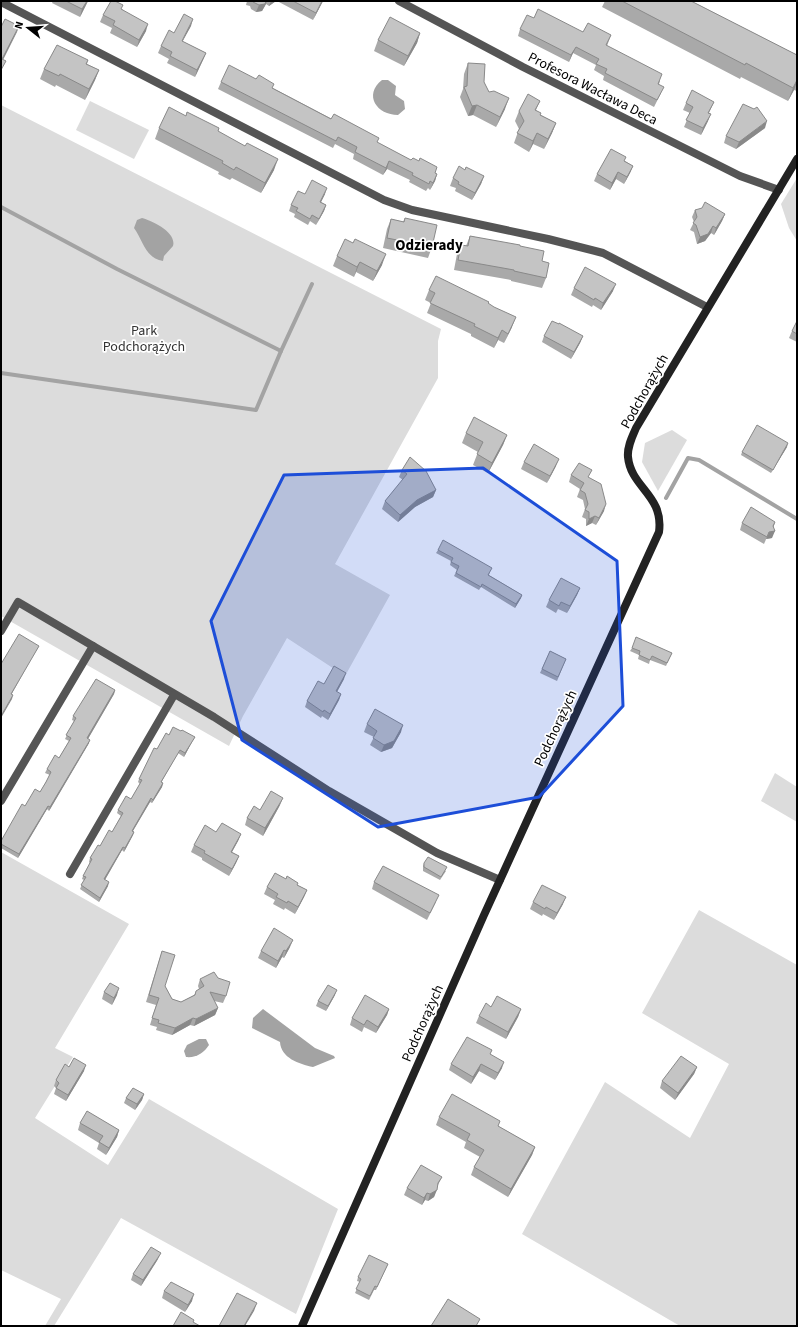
<svg xmlns="http://www.w3.org/2000/svg" width="798" height="1327" font-family="'Source Sans 3',sans-serif">
<style>
.green{fill:#dcdcdc}
.water{fill:#a3a3a3}
.lines{fill:none;stroke-linecap:round;stroke-linejoin:round}
.stream{stroke:#a3a3a3;stroke-width:4}
.street{stroke:#555;stroke-width:8}
.secondary{stroke:#222;stroke-width:8}
.wall{fill:#a9a9a9}
.shaded-wall{fill:#898989}
.building{fill:#c4c4c4;stroke:#898989}
.marked{fill:#1d4ed8;fill-opacity:0.2;stroke:#1d4ed8;stroke-width:3;stroke-linejoin:round}
.labels{text-anchor:middle;stroke-width:3.5;stroke-linejoin:round;paint-order:stroke}
.street-label{font-size:14px;fill:#000;stroke:#fff}
.park-label{font-size:14px;fill:#333;stroke:#fff}
.neighbourhood-label{font-size:15px;font-weight:bold;fill:#000;stroke:#fff}
</style>
<rect width="100%" height="100%" fill="#fff"/>
<g class="green">
<path d="M 90,101 L 149,130 L 134,159 L 76,130 Z"/>
<path d="M 1,105 L 441,329 L 438,341 L 438,378 L 335,564 L 390,595 L 345,676 L 287,638 L 243,716 L 229,746 L 1,616 Z"/>
<path d="M 797,178 L 797,241 L 789,228 L 781,204 Z"/>
<path d="M 672,430 L 687,440 L 658,491 L 642,462 L 645,443 Z"/>
<path d="M 775,773 L 797,787 L 797,822 L 761,801 Z"/>
<path d="M 1,852 L 129,924 L 55,1048 L 73,1057 L 35,1118 L 108,1165 L 149,1099 L 338,1209 L 296,1314 L 121,1218 L 54,1326 L 45,1326 L 61,1299 L 1,1270 Z"/>
<path d="M 699,910 L 797,965 L 797,1326 L 680,1326 L 522,1234 L 605,1082 L 690,1138 L 729,1064 L 642,1013 Z"/>
</g>
<g class="water">
<path d="M 382,80 L 388,80 L 396,86 L 395,95 L 404,101 L 405,109 L 398,115 C 377,115 363,95 382,80 Z"/>
<path d="M 142,218 C 152,221 177,232 173,246 L 164,256 L 163,261 C 145,258 143,240 134,228 L 137,220 Z"/>
<path d="M 263,1009 L 315,1048 L 334,1056 L 335,1058 L 313,1067 C 299,1064 281,1058 280,1042 L 252,1028 L 253,1018 Z"/>
<path d="M 199,1039 L 206,1039 L 209,1045 C 204,1053 196,1058 186,1057 L 184,1051 L 187,1045 Z"/>
</g>
<g class="lines">
<g class="stream">
<path d="M 1,207 L 117,269 L 281,351 L 312,284"/>
<path d="M 1,373 L 256,410 L 281,351"/>
<path d="M 666,498 L 688,458 L 699,460 L 797,519"/>
</g>
<g class="street">
<path d="M 399,1 L 523,67 L 740,176 L 779,190"/>
<path d="M 1,2 L 384,200 L 412,210 L 548,239 L 603,253 L 707,307"/>
<path d="M 1,631 L 18,602 L 214,717 L 329,791 L 437,853 L 500,880"/>
<path d="M 1,801 L 93,646"/>
<path d="M 70,874 L 174,695"/>
</g>
<path class="secondary" d="M 302,1326 L 484,915 L 659,532 C 664,495 631,488 628,457 C 627,447 632,437 636,428 L 797,159"/>
</g>
<g class="wall">
<path d="M 53,1 L 88,1 L 80,17 L 52,3 Z"/>
<path d="M 247,1 L 276,1 L 269,6 L 266,4 L 262,11 L 256,12 L 251,9 L 250,6 L 246,5 Z"/>
<path d="M 277,1 L 323,1 L 313,20 Z"/>
<path d="M 605,1 L 691,1 L 797,55 L 797,91 L 794,90 L 788,101 L 741,77 L 740,79 L 602,7 Z"/>
<path d="M 122,9 L 146,31 L 137,47 L 110,33 L 112,28 L 100,22 L 103,15 Z"/>
<path d="M 534,18 L 583,32 L 611,35 L 607,46 L 660,81 L 659,84 L 661,93 L 654,107 L 603,80 L 604,76 L 594,70 L 596,65 L 573,53 L 569,62 L 518,36 L 520,29 Z"/>
<path d="M 191,26 L 182,41 L 206,53 L 203,60 L 195,77 L 167,63 L 169,59 L 158,53 L 161,46 L 174,33 Z"/>
<path d="M 420,33 L 417,43 L 404,66 L 374,51 L 378,40 Z"/>
<path d="M 88,60 L 87,64 L 99,70 L 95,80 L 85,100 L 56,85 L 55,87 L 40,79 L 44,69 Z"/>
<path d="M 468,63 L 484,82 L 489,92 L 505,109 L 496,127 L 473,115 L 468,116 L 460,97 L 463,89 L 464,74 Z"/>
<path d="M 221,82 L 273,88 L 437,174 L 435,181 L 430,190 L 428,188 L 426,191 L 409,182 L 410,180 L 387,169 L 383,175 L 353,159 L 354,154 L 335,144 L 333,148 L 218,89 Z"/>
<path d="M 540,101 L 536,110 L 541,115 L 556,123 L 552,133 L 544,149 L 533,144 L 529,152 L 514,143 L 519,129 L 515,121 L 519,111 Z"/>
<path d="M 714,102 L 709,113 L 708,121 L 701,135 L 684,127 L 690,113 L 683,110 L 686,103 Z"/>
<path d="M 186,116 L 218,132 L 274,170 L 261,193 L 232,178 L 230,180 L 218,174 L 219,172 L 155,139 L 159,128 Z"/>
<path d="M 765,128 L 736,149 L 724,143 L 726,136 Z"/>
<path d="M 625,161 L 633,166 L 630,173 L 624,184 L 616,179 L 610,190 L 594,181 L 597,174 Z"/>
<path d="M 465,170 L 484,176 L 481,184 L 472,200 L 455,191 L 456,188 L 450,186 L 453,178 Z"/>
<path d="M 305,194 L 325,194 L 321,202 L 326,205 L 324,211 L 316,225 L 310,221 L 308,225 L 294,217 L 295,214 L 289,211 L 291,205 Z"/>
<path d="M 695,210 L 725,214 L 722,221 L 714,235 L 711,233 L 705,241 L 697,244 L 694,232 L 690,230 L 694,222 L 692,217 Z"/>
<path d="M 405,218 L 432,247 L 428,258 L 383,248 L 387,229 L 391,219 L 403,222 Z"/>
<path d="M 470,236 L 520,246 L 542,261 L 546,278 L 542,288 L 511,281 L 511,280 L 454,270 L 457,254 L 461,245 L 466,246 Z"/>
<path d="M 353,243 L 382,265 L 373,281 L 356,272 L 354,277 L 333,266 L 337,256 Z"/>
<path d="M 574,288 L 613,291 L 601,310 L 593,305 L 592,307 L 571,295 Z"/>
<path d="M 429,290 L 488,303 L 512,327 L 504,343 L 498,340 L 494,348 L 471,336 L 471,334 L 427,313 L 431,303 L 425,300 Z"/>
<path d="M 797,321 L 797,342 L 789,338 L 792,331 Z"/>
<path d="M 544,336 L 583,336 L 580,343 L 571,359 L 542,342 Z"/>
<path d="M 466,433 L 507,435 L 503,445 L 488,473 L 473,465 L 478,452 L 462,443 Z"/>
<path d="M 787,447 L 771,473 L 741,455 L 742,452 Z"/>
<path d="M 524,462 L 556,466 L 547,483 L 521,469 Z"/>
<path d="M 402,470 L 436,490 L 433,497 L 415,507 L 398,522 L 382,509 L 385,501 L 403,480 L 399,477 Z"/>
<path d="M 571,475 L 589,478 L 604,511 L 596,525 L 592,523 L 586,526 L 586,519 L 582,517 L 585,509 L 583,500 L 577,497 L 580,489 L 569,482 Z"/>
<path d="M 775,522 L 773,527 L 772,538 L 766,539 L 764,544 L 740,530 L 742,523 Z"/>
<path d="M 438,550 L 490,571 L 489,575 L 522,595 L 521,598 L 515,608 L 481,587 L 479,590 L 454,576 L 457,570 L 450,565 L 451,561 L 436,553 Z"/>
<path d="M 580,588 L 577,595 L 567,613 L 558,609 L 556,613 L 546,607 L 549,600 Z"/>
<path d="M 632,648 L 672,653 L 666,666 L 650,660 L 649,664 L 638,659 L 639,655 L 630,651 Z"/>
<path d="M 550,651 L 566,659 L 557,681 L 540,673 Z"/>
<path d="M 344,679 L 337,692 L 341,694 L 339,700 L 328,720 L 322,716 L 321,718 L 305,707 L 307,701 L 324,684 Z"/>
<path d="M 115,690 L 114,694 L 88,739 L 89,743 L 49,811 L 47,809 L 18,858 L 1,848 L 1,841 L 25,806 L 40,792 L 50,775 L 45,773 L 47,769 L 59,758 L 69,741 L 65,739 L 74,721 L 72,720 L 73,716 Z"/>
<path d="M 367,724 L 401,732 L 392,748 L 381,752 L 370,745 L 374,737 L 364,732 Z"/>
<path d="M 169,735 L 195,737 L 193,740 L 184,757 L 178,753 L 161,783 L 163,783 L 162,787 L 152,803 L 150,802 L 133,831 L 134,832 L 133,835 L 124,852 L 122,850 L 105,880 L 108,886 L 99,902 L 80,889 L 84,880 L 82,879 L 83,876 L 90,863 L 89,862 L 90,858 L 112,832 L 121,816 L 117,813 L 118,810 L 131,799 L 140,784 L 138,782 L 139,779 L 157,749 Z"/>
<path d="M 280,805 L 263,836 L 245,825 L 247,818 L 260,810 Z"/>
<path d="M 216,832 L 241,834 L 238,841 L 232,852 L 239,856 L 236,863 L 229,876 L 202,860 L 202,858 L 191,852 L 194,845 Z"/>
<path d="M 424,863 L 446,871 L 440,880 L 423,871 L 423,866 Z"/>
<path d="M 286,879 L 307,890 L 304,897 L 295,914 L 285,908 L 284,910 L 273,904 L 275,900 L 264,894 L 267,887 Z"/>
<path d="M 374,882 L 436,902 L 427,920 L 372,889 Z"/>
<path d="M 533,902 L 563,904 L 554,920 L 543,914 L 542,916 L 530,909 Z"/>
<path d="M 290,947 L 284,958 L 282,957 L 276,968 L 258,958 L 261,951 Z"/>
<path d="M 162,951 L 165,986 L 172,999 L 181,1002 L 194,995 L 199,989 L 198,986 L 200,979 L 226,996 L 223,1003 L 214,1001 L 218,1008 L 215,1015 L 194,1026 L 190,1025 L 172,1035 L 156,1030 L 157,1027 L 150,1025 L 156,1005 L 146,1002 Z"/>
<path d="M 104,992 L 117,995 L 112,1005 L 102,999 Z"/>
<path d="M 335,995 L 326,1011 L 316,1006 L 318,1001 Z"/>
<path d="M 491,1007 L 521,1009 L 518,1017 L 506,1039 L 476,1023 L 479,1016 Z"/>
<path d="M 389,1009 L 387,1015 L 376,1033 L 364,1027 L 362,1032 L 350,1025 L 352,1018 Z"/>
<path d="M 492,1050 L 490,1054 L 502,1068 L 495,1080 L 479,1071 L 471,1084 L 449,1070 L 451,1064 Z"/>
<path d="M 69,1067 L 84,1071 L 66,1101 L 54,1094 L 56,1088 L 54,1086 L 56,1080 Z"/>
<path d="M 697,1067 L 694,1074 L 675,1100 L 660,1088 L 662,1081 Z"/>
<path d="M 144,1094 L 142,1100 L 135,1110 L 124,1103 L 126,1098 Z"/>
<path d="M 439,1117 L 498,1126 L 535,1147 L 532,1155 L 508,1197 L 471,1175 L 474,1167 L 480,1157 L 464,1148 L 466,1142 L 436,1125 Z"/>
<path d="M 80,1123 L 119,1130 L 117,1137 L 106,1155 L 97,1149 L 99,1143 L 78,1130 Z"/>
<path d="M 442,1177 L 437,1187 L 434,1197 L 428,1201 L 425,1200 L 422,1205 L 404,1195 L 407,1188 Z"/>
<path d="M 158,1259 L 141,1286 L 131,1280 L 133,1274 Z"/>
<path d="M 388,1264 L 376,1290 L 374,1290 L 369,1300 L 355,1293 L 360,1282 L 357,1281 L 358,1277 Z"/>
<path d="M 164,1291 L 192,1301 L 185,1312 L 162,1298 Z"/>
</g>
<g class="shaded-wall">
<path d="M 87,1 L 88,1 L 80,17 L 82,9 Z"/>
<path d="M 266,1 L 267,1 L 266,4 L 262,11 L 256,12 L 259,5 Z"/>
<path d="M 271,1 L 276,1 L 269,6 Z"/>
<path d="M 322,1 L 323,1 L 313,20 L 316,13 Z"/>
<path d="M 193,19 L 191,26 L 179,48 L 182,41 Z"/>
<path d="M 148,24 L 146,31 L 137,47 L 139,40 Z"/>
<path d="M 19,26 L 17,32 L 1,64 L 2,59 Z"/>
<path d="M 420,33 L 417,43 L 404,66 L 408,56 Z"/>
<path d="M 576,47 L 573,53 L 569,62 L 571,55 Z"/>
<path d="M 206,53 L 203,60 L 195,77 L 197,70 Z"/>
<path d="M 99,70 L 95,80 L 85,100 L 89,89 Z"/>
<path d="M 797,80 L 797,82 L 794,90 L 788,101 L 793,88 Z"/>
<path d="M 509,98 L 505,109 L 496,127 L 500,117 Z"/>
<path d="M 477,105 L 473,115 L 468,116 L 472,106 Z"/>
<path d="M 711,114 L 708,121 L 701,135 L 703,128 Z"/>
<path d="M 767,121 L 765,128 L 736,149 L 739,142 Z"/>
<path d="M 556,123 L 552,133 L 544,149 L 548,139 Z"/>
<path d="M 537,133 L 533,144 L 529,152 L 533,141 Z"/>
<path d="M 278,159 L 274,170 L 261,193 L 265,183 Z"/>
<path d="M 389,161 L 387,169 L 383,175 Z"/>
<path d="M 633,166 L 630,173 L 624,184 L 627,177 Z"/>
<path d="M 618,172 L 616,179 L 610,190 L 612,183 Z"/>
<path d="M 437,174 L 435,181 L 430,190 L 433,183 Z"/>
<path d="M 484,176 L 481,184 L 472,200 L 475,193 Z"/>
<path d="M 327,188 L 325,194 L 318,208 L 320,202 Z"/>
<path d="M 326,205 L 324,211 L 316,225 Z"/>
<path d="M 725,214 L 722,221 L 714,235 L 716,228 Z"/>
<path d="M 713,226 L 711,233 L 705,241 L 697,244 L 700,237 Z"/>
<path d="M 386,254 L 382,265 L 373,281 L 377,271 Z"/>
<path d="M 360,262 L 354,277 L 357,267 Z"/>
<path d="M 616,284 L 613,291 L 601,310 L 603,303 Z"/>
<path d="M 516,317 L 512,327 L 504,343 L 508,334 Z"/>
<path d="M 502,330 L 498,340 L 494,348 L 498,338 Z"/>
<path d="M 583,336 L 580,343 L 571,359 L 574,352 Z"/>
<path d="M 507,435 L 503,445 L 488,473 L 492,463 Z"/>
<path d="M 788,443 L 787,447 L 771,473 L 773,470 Z"/>
<path d="M 559,459 L 556,466 L 547,483 L 550,476 Z"/>
<path d="M 436,490 L 433,497 L 415,507 L 398,522 L 400,515 L 417,500 Z"/>
<path d="M 606,504 L 604,511 L 596,525 L 599,518 Z"/>
<path d="M 595,516 L 592,523 L 586,526 L 589,519 Z"/>
<path d="M 775,522 L 773,529 L 775,531 L 772,538 L 766,539 L 764,544 L 767,537 Z"/>
<path d="M 580,588 L 577,595 L 567,613 L 570,606 Z"/>
<path d="M 522,595 L 521,598 L 515,608 L 516,604 Z"/>
<path d="M 39,646 L 37,649 L 10,697 L 11,694 Z"/>
<path d="M 346,673 L 344,679 L 334,697 L 336,691 Z"/>
<path d="M 115,690 L 114,694 L 86,742 L 87,738 Z"/>
<path d="M 341,694 L 339,700 L 328,720 L 330,714 Z"/>
<path d="M 13,695 L 12,699 L 1,718 L 1,716 Z"/>
<path d="M 403,725 L 401,732 L 392,748 L 381,752 L 384,745 Z"/>
<path d="M 195,737 L 193,740 L 184,757 L 185,753 Z"/>
<path d="M 90,740 L 89,743 L 49,811 L 50,807 Z"/>
<path d="M 163,783 L 162,787 L 152,803 L 153,800 Z"/>
<path d="M 151,798 L 150,802 L 131,834 L 132,831 Z"/>
<path d="M 283,798 L 280,805 L 263,836 L 265,828 Z"/>
<path d="M 48,806 L 47,809 L 18,858 L 19,854 Z"/>
<path d="M 134,832 L 133,835 L 124,852 L 125,848 Z"/>
<path d="M 241,834 L 238,841 L 228,859 L 231,852 Z"/>
<path d="M 123,847 L 122,850 L 103,883 L 104,879 Z"/>
<path d="M 239,856 L 236,863 L 229,876 L 232,869 Z"/>
<path d="M 109,882 L 108,886 L 99,902 L 100,898 Z"/>
<path d="M 307,890 L 304,897 L 295,914 L 298,907 Z"/>
<path d="M 566,897 L 563,904 L 554,920 L 557,913 Z"/>
<path d="M 293,940 L 290,947 L 284,958 L 286,951 Z"/>
<path d="M 284,950 L 282,957 L 276,968 L 278,961 Z"/>
<path d="M 119,988 L 117,995 L 112,1005 L 114,998 Z"/>
<path d="M 337,990 L 335,995 L 326,1011 L 328,1006 Z"/>
<path d="M 218,1008 L 215,1015 L 194,1026 L 196,1019 Z"/>
<path d="M 389,1009 L 387,1015 L 376,1033 L 378,1027 Z"/>
<path d="M 521,1009 L 518,1017 L 506,1039 L 508,1032 Z"/>
<path d="M 193,1018 L 190,1025 L 172,1035 L 175,1028 Z"/>
<path d="M 504,1062 L 502,1068 L 495,1080 L 498,1073 Z"/>
<path d="M 481,1064 L 479,1071 L 471,1084 L 473,1077 Z"/>
<path d="M 86,1065 L 84,1071 L 66,1101 L 68,1095 Z"/>
<path d="M 697,1067 L 694,1074 L 675,1100 L 678,1093 Z"/>
<path d="M 144,1094 L 142,1100 L 135,1110 L 137,1104 Z"/>
<path d="M 119,1130 L 117,1137 L 106,1155 L 109,1148 Z"/>
<path d="M 535,1147 L 532,1155 L 508,1197 L 511,1189 Z"/>
<path d="M 437,1190 L 434,1197 L 428,1201 L 430,1194 Z"/>
<path d="M 427,1193 L 425,1200 L 422,1205 L 424,1198 Z"/>
<path d="M 161,1253 L 158,1259 L 141,1286 L 143,1280 Z"/>
<path d="M 194,1294 L 192,1301 L 185,1312 L 188,1305 Z"/>
<path d="M 257,1303 L 254,1311 L 245,1326 L 244,1326 Z"/>
</g>
<g class="building">
<path d="M 66,1 L 87,1 L 82,9 Z"/>
<path d="M 111,1 L 115,1 L 123,5 L 121,9 L 148,24 L 139,40 L 113,25 L 115,21 L 103,15 Z"/>
<path d="M 253,1 L 266,1 L 265,4 L 259,5 L 253,2 Z"/>
<path d="M 293,1 L 322,1 L 316,13 Z"/>
<path d="M 622,1 L 691,1 L 797,55 L 797,80 L 793,88 L 746,63 L 745,65 Z"/>
<path d="M 538,9 L 583,32 L 588,23 L 611,35 L 606,45 L 662,74 L 658,84 L 664,87 L 657,100 L 605,73 L 607,69 L 596,64 L 599,59 L 576,47 L 571,55 L 520,29 L 527,15 L 534,18 Z"/>
<path d="M 184,14 L 193,19 L 182,41 L 206,53 L 197,70 L 170,56 L 172,52 L 161,46 L 169,30 L 174,33 Z"/>
<path d="M 390,17 L 420,33 L 408,56 L 378,40 Z"/>
<path d="M 5,19 L 19,26 L 2,59 L 6,61 L 1,70 L 1,27 Z"/>
<path d="M 57,45 L 88,60 L 86,64 L 99,70 L 89,89 L 60,74 L 59,76 L 44,69 Z"/>
<path d="M 468,63 L 485,64 L 484,82 L 489,92 L 494,91 L 509,98 L 500,117 L 477,105 L 472,106 L 464,87 L 467,86 Z"/>
<path d="M 229,65 L 256,79 L 259,75 L 274,84 L 272,88 L 331,119 L 334,114 L 379,138 L 377,142 L 411,160 L 413,158 L 419,161 L 420,158 L 437,167 L 435,173 L 437,174 L 433,183 L 430,181 L 429,184 L 412,175 L 413,173 L 389,161 L 386,168 L 355,152 L 357,147 L 338,137 L 336,141 L 221,82 Z"/>
<path d="M 692,90 L 714,102 L 708,113 L 711,114 L 703,128 L 686,120 L 693,107 L 686,103 Z"/>
<path d="M 528,94 L 540,101 L 535,110 L 541,113 L 540,115 L 556,123 L 548,139 L 537,133 L 533,141 L 517,133 L 524,121 L 519,111 Z"/>
<path d="M 743,104 L 754,109 L 757,107 L 767,121 L 739,142 L 726,136 Z"/>
<path d="M 169,107 L 186,116 L 187,112 L 219,128 L 218,131 L 245,146 L 247,143 L 278,159 L 265,183 L 236,167 L 234,170 L 222,163 L 223,161 L 159,128 Z"/>
<path d="M 611,149 L 626,157 L 624,161 L 633,166 L 627,177 L 618,172 L 612,183 L 597,174 Z"/>
<path d="M 459,166 L 465,170 L 466,167 L 484,176 L 475,193 L 458,184 L 459,182 L 453,178 Z"/>
<path d="M 312,180 L 327,188 L 320,202 L 326,205 L 319,219 L 312,215 L 310,219 L 296,211 L 298,208 L 291,205 L 298,191 L 305,194 Z"/>
<path d="M 705,202 L 725,214 L 716,228 L 713,226 L 708,234 L 700,237 L 696,225 L 693,223 L 697,217 L 695,210 L 702,208 Z"/>
<path d="M 405,218 L 437,225 L 432,247 L 387,238 L 391,219 L 404,222 Z"/>
<path d="M 470,236 L 520,245 L 520,246 L 544,251 L 542,261 L 549,263 L 546,278 L 514,271 L 514,270 L 458,260 L 461,245 L 468,246 Z"/>
<path d="M 345,239 L 353,243 L 355,239 L 386,254 L 377,271 L 360,262 L 357,267 L 337,256 Z"/>
<path d="M 585,267 L 616,284 L 603,303 L 595,298 L 594,300 L 574,288 Z"/>
<path d="M 436,276 L 489,302 L 488,303 L 494,307 L 516,317 L 508,334 L 502,330 L 498,338 L 474,326 L 475,324 L 430,303 L 435,293 L 429,290 Z"/>
<path d="M 552,321 L 559,324 L 559,323 L 583,336 L 574,352 L 544,336 Z"/>
<path d="M 797,321 L 797,334 L 792,331 Z"/>
<path d="M 474,417 L 507,435 L 492,463 L 477,454 L 483,442 L 466,433 Z"/>
<path d="M 757,425 L 788,443 L 773,470 L 742,452 Z"/>
<path d="M 534,444 L 559,459 L 550,476 L 524,462 Z"/>
<path d="M 410,457 L 426,471 L 436,490 L 417,500 L 400,515 L 385,501 L 407,474 L 402,470 Z"/>
<path d="M 579,463 L 592,470 L 588,477 L 601,484 L 606,504 L 599,518 L 595,516 L 589,519 L 589,512 L 585,510 L 588,504 L 585,493 L 580,490 L 584,483 L 571,475 Z"/>
<path d="M 751,507 L 775,522 L 773,526 L 775,531 L 769,532 L 767,537 L 742,523 Z"/>
<path d="M 443,540 L 492,568 L 488,575 L 522,595 L 516,604 L 482,584 L 481,587 L 456,573 L 459,566 L 451,562 L 453,558 L 438,550 Z"/>
<path d="M 561,578 L 580,588 L 570,606 L 561,602 L 559,606 L 549,600 Z"/>
<path d="M 19,634 L 39,646 L 11,694 L 13,695 L 1,716 L 1,664 Z"/>
<path d="M 636,637 L 672,653 L 667,663 L 652,656 L 650,660 L 639,655 L 640,651 L 632,648 Z"/>
<path d="M 550,651 L 566,659 L 558,677 L 542,669 Z"/>
<path d="M 334,666 L 346,673 L 336,691 L 341,694 L 330,714 L 324,710 L 323,712 L 307,701 L 318,681 L 324,684 Z"/>
<path d="M 96,679 L 115,690 L 87,738 L 90,740 L 50,807 L 48,806 L 19,854 L 1,844 L 1,841 L 22,804 L 25,806 L 35,789 L 40,792 L 46,782 L 51,772 L 47,769 L 55,755 L 59,758 L 71,738 L 66,735 L 76,718 L 73,716 Z"/>
<path d="M 375,709 L 403,725 L 394,741 L 384,745 L 373,738 L 377,731 L 367,724 Z"/>
<path d="M 173,727 L 181,731 L 182,730 L 195,737 L 185,753 L 180,750 L 161,782 L 163,783 L 153,800 L 151,798 L 132,831 L 134,832 L 125,848 L 123,847 L 104,879 L 109,882 L 100,898 L 81,885 L 86,877 L 83,876 L 92,859 L 90,858 L 98,845 L 100,846 L 109,830 L 112,832 L 123,813 L 118,810 L 126,796 L 131,799 L 142,780 L 139,779 L 154,748 L 157,749 L 166,733 L 169,735 Z"/>
<path d="M 271,791 L 283,798 L 265,828 L 247,818 L 254,806 L 260,810 Z"/>
<path d="M 222,823 L 241,834 L 231,852 L 239,856 L 232,869 L 204,853 L 205,851 L 194,845 L 205,825 L 216,832 Z"/>
<path d="M 428,857 L 447,867 L 441,877 L 424,867 L 424,863 Z"/>
<path d="M 383,866 L 439,895 L 430,913 L 374,882 Z"/>
<path d="M 275,873 L 286,879 L 287,876 L 298,883 L 297,885 L 307,890 L 298,907 L 288,901 L 287,903 L 276,897 L 278,894 L 267,887 Z"/>
<path d="M 542,885 L 566,897 L 557,913 L 546,907 L 545,909 L 533,902 Z"/>
<path d="M 274,928 L 293,940 L 286,951 L 284,950 L 278,961 L 261,951 Z"/>
<path d="M 162,951 L 175,955 L 165,986 L 172,999 L 181,1002 L 195,995 L 196,991 L 204,986 L 200,979 L 214,972 L 218,978 L 230,982 L 226,996 L 210,992 L 218,1008 L 196,1019 L 193,1018 L 175,1028 L 158,1023 L 159,1020 L 152,1018 L 159,998 L 149,995 Z"/>
<path d="M 110,983 L 119,988 L 114,998 L 104,992 Z"/>
<path d="M 328,985 L 337,990 L 328,1006 L 318,1001 Z"/>
<path d="M 365,995 L 389,1009 L 378,1027 L 367,1020 L 364,1025 L 352,1018 Z"/>
<path d="M 497,996 L 521,1009 L 508,1032 L 479,1016 L 486,1003 L 491,1007 Z"/>
<path d="M 467,1037 L 492,1050 L 490,1054 L 504,1062 L 498,1073 L 481,1064 L 473,1077 L 451,1064 Z"/>
<path d="M 681,1056 L 697,1067 L 678,1093 L 662,1081 Z"/>
<path d="M 74,1058 L 86,1065 L 68,1095 L 56,1088 L 59,1083 L 56,1080 L 65,1064 L 69,1067 Z"/>
<path d="M 133,1088 L 144,1094 L 137,1104 L 126,1098 Z"/>
<path d="M 452,1094 L 500,1121 L 498,1126 L 535,1147 L 511,1189 L 474,1167 L 484,1150 L 467,1140 L 470,1134 L 439,1117 Z"/>
<path d="M 87,1111 L 119,1130 L 109,1148 L 99,1142 L 103,1136 L 80,1123 Z"/>
<path d="M 421,1165 L 442,1177 L 438,1183 L 437,1190 L 430,1194 L 427,1193 L 424,1198 L 407,1188 Z"/>
<path d="M 151,1247 L 161,1253 L 143,1280 L 133,1274 Z"/>
<path d="M 369,1255 L 388,1264 L 377,1287 L 375,1286 L 370,1296 L 356,1289 L 361,1279 L 358,1277 Z"/>
<path d="M 171,1282 L 194,1294 L 188,1305 L 164,1291 Z"/>
<path d="M 237,1293 L 257,1303 L 244,1326 L 219,1326 Z"/>
<path d="M 448,1299 L 480,1319 L 476,1326 L 431,1326 Z"/>
<path d="M 181,1312 L 194,1320 L 193,1322 L 200,1326 L 173,1326 Z"/>
</g>
<path class="marked" d="M 483,468 L 617,561 L 623,706 L 539,797 L 378,827 L 242,740 L 211,621 L 284,475 Z"/>
<g class="labels">
<g class="street-label">
<text transform="translate(593 88) rotate(27)" y="5">Profesora Wacława Deca</text>
<text transform="translate(644 391) rotate(-61)" y="5">Podchorążych</text>
<text transform="translate(555 728) rotate(-65)" y="5">Podchorążych</text>
<text transform="translate(422 1023) rotate(-66)" y="5">Podchorążych</text>
</g>
<g class="park-label">
<text x="144" y="335">Park<tspan x="144" dy="16">Podchorążych</tspan></text>
</g>
<g class="neighbourhood-label">
<text x="429" y="250">Odzierady</text>
</g>
</g>
<rect width="798" height="1327" fill="none" stroke="#000000" stroke-width="4"/>
<g transform="translate(28 28) rotate(287)" stroke="#ffffff" stroke-width="3" paint-order="stroke">
<path d="M0-3L7 15L0 10L-7 15Z" fill="#000000"/>
<text y="-6" font-size="11" font-weight="bold" text-anchor="middle" fill="#000000">N</text>
</g>
</svg>
